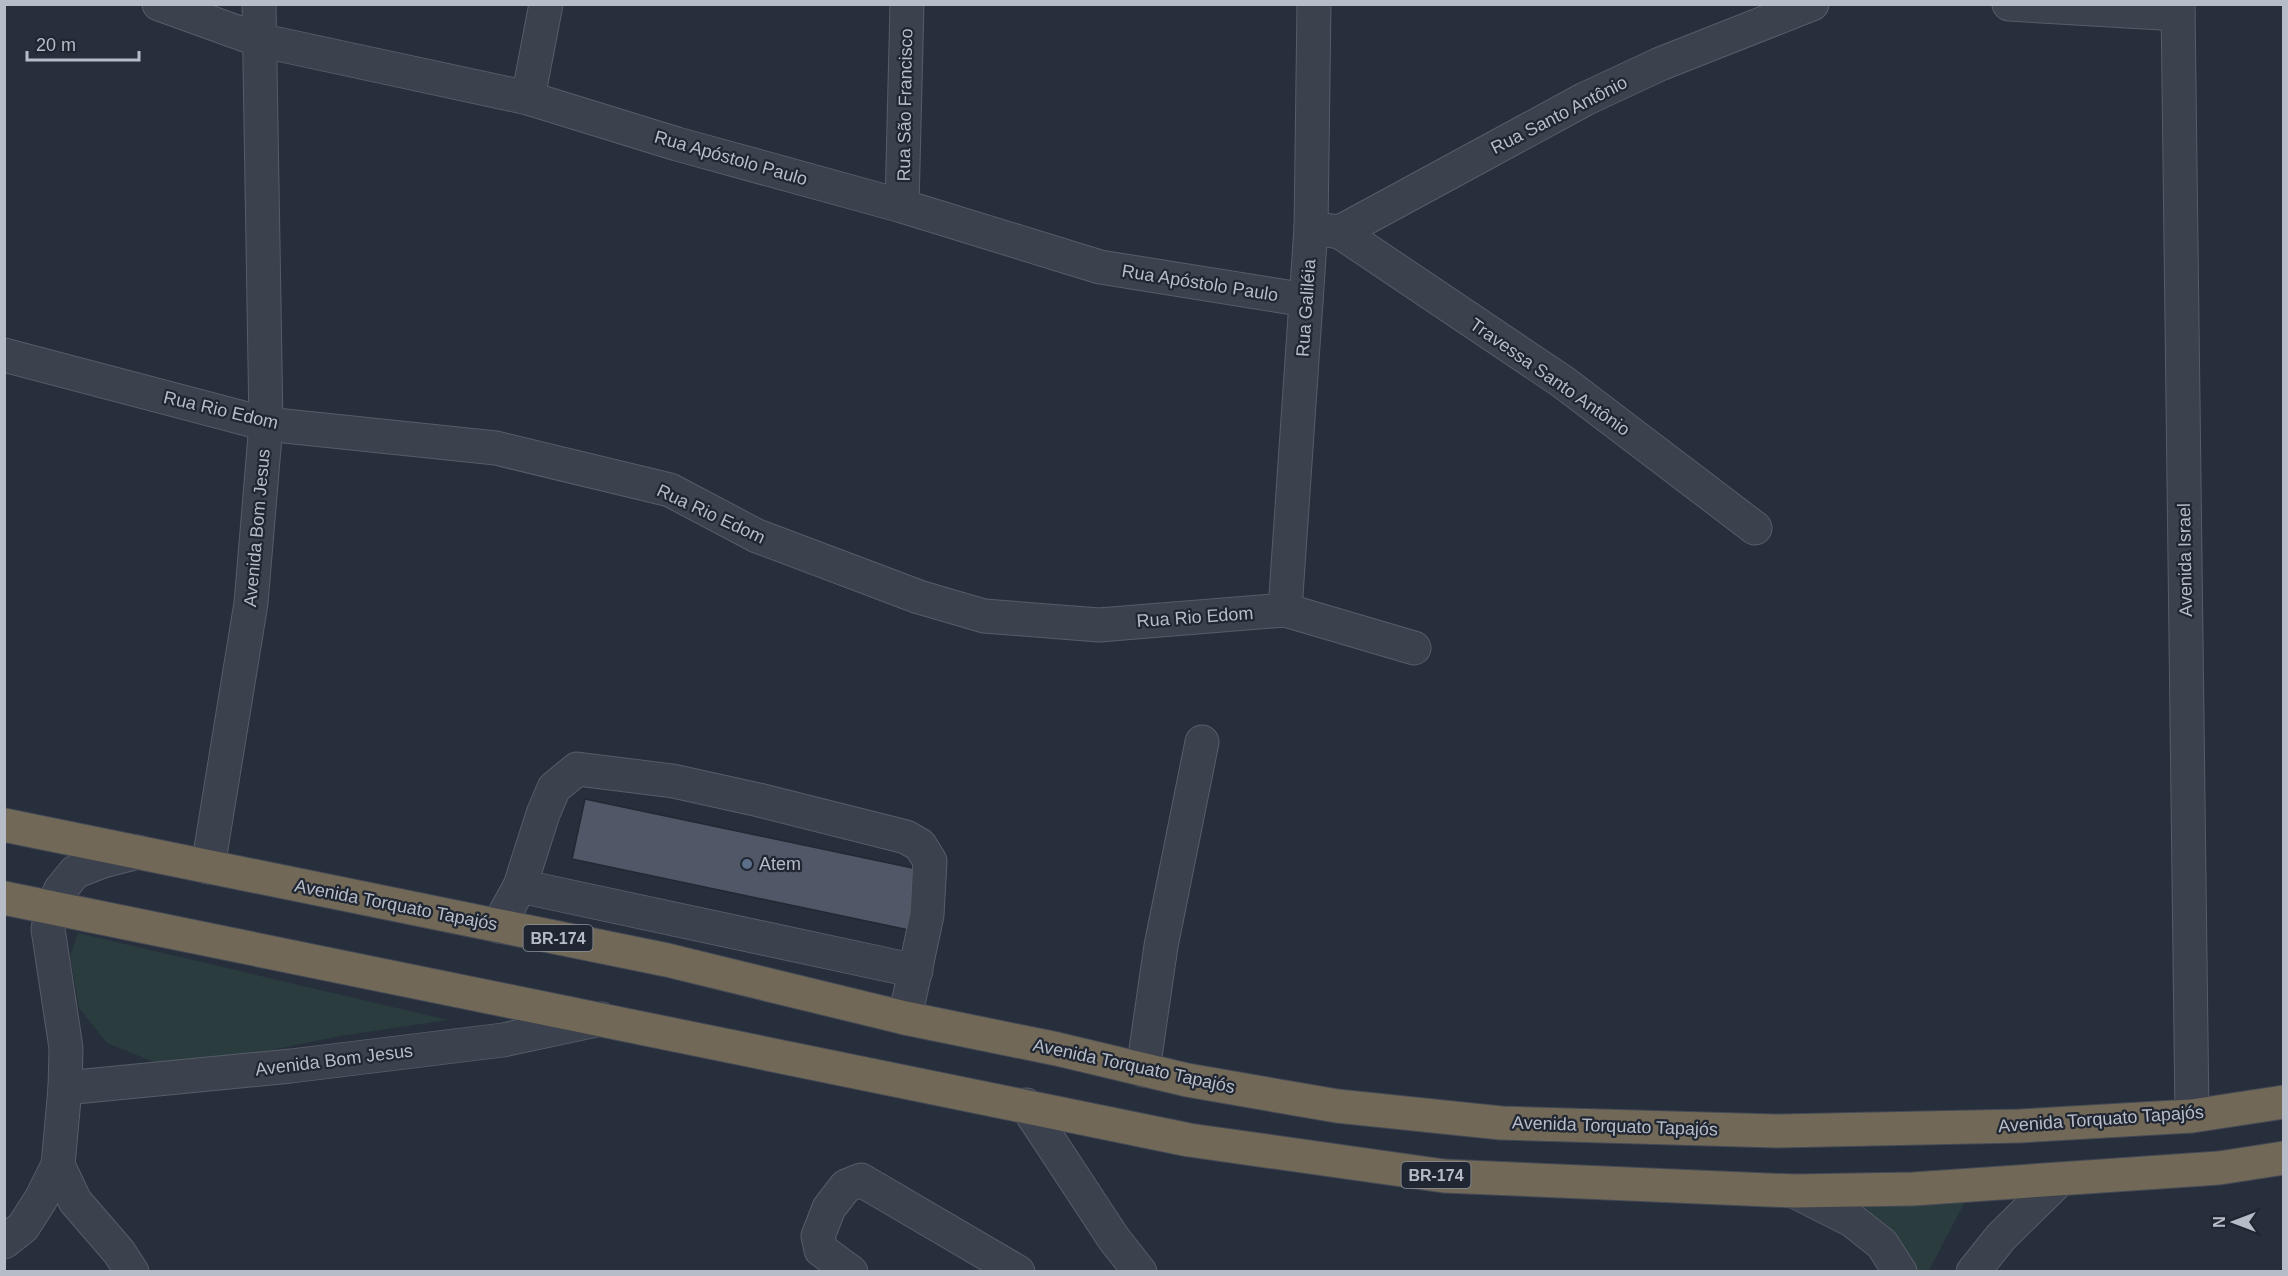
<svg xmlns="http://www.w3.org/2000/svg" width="2288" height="1276" font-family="Arial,sans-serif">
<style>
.green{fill:#2a3c3e}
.building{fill:#505867;stroke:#222934;stroke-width:1.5}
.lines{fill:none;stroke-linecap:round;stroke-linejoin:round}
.minor-casing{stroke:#565d68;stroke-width:35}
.highway-casing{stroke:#434a55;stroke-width:35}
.minor{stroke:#3b424d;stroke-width:33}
.highway{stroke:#726858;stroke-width:33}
.service-dot{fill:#5c6f8a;stroke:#202732;stroke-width:2}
.labels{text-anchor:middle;stroke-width:4.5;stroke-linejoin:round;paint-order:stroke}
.shield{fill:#202732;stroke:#8a909b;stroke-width:1.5}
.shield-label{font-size:16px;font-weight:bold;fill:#b7bdc8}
.street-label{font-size:18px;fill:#b7bdc8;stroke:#202732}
.poi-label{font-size:18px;fill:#b7bdc8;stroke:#202732;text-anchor:start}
</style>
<rect width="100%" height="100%" fill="#272f3c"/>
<g class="green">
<path d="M 78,933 L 448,1020 L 340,1036 L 188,1067 L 166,1067 L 107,1043 L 79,1008 L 70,955 Z"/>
<path d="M 1977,1179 L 1928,1272 L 1896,1271 L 1887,1229 L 1842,1182 Z"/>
</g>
<path class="building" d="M 585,799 L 922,870 L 909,930 L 572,859 Z"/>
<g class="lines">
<g class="minor-casing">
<g id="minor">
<path d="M 159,4 L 259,40 L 528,98 L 677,144 L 902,206 L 1100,267 L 1306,300"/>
<path d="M 2009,4 L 2178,14"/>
<path d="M 2178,4 L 2192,1116"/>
<path d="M 528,98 L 546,4"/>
<path d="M 902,206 L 907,4"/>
<path d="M 1311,228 L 1340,232 L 1585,99 L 1660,64 L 1812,4"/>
<path d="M 1340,232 L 1563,382 L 1755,528"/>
<path d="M 4,355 L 266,424 L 496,448 L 670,490 L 757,536 L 919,597 L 984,616 L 1099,625 L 1285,610 L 1414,648"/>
<path d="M 1285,610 L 1311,228 L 1314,4"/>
<path d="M 208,867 L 251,603 L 266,424 L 259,4"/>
<path d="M 520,886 L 916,971"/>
<path d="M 498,926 L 520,886 L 543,814 L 554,788 L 577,769 L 673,781 L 759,800 L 906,837 L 920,845 L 930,861 L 927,915 L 905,1018"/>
<path d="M 1143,1070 L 1161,946 L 1202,742"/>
<path d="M 65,1088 L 291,1066 L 503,1040 L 601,1019"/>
<path d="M 1026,1105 L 1114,1239 L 1140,1272"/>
<path d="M 58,1165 L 75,1201 L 119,1252 L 132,1272"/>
<path d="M 1794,1191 L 1853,1221 L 1882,1244 L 1900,1272"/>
<path d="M 4,1242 L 23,1227 L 41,1199 L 58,1165 L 65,1088 L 66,1048 L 48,929 L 52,908 L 61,889 L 75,872 L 103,861 L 138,852"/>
<path d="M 851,1272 L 821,1250 L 818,1236 L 829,1208 L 846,1186 L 861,1180 L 1018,1272"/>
<path d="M 1973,1272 L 2001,1237 L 2059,1180"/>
</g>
</g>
<g class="highway-casing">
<g id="highway">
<path d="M 4,825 L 667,960 L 905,1018 L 1057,1049 L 1187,1080 L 1337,1106 L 1501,1123 L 1776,1131 L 2020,1126 L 2192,1116 L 2284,1102"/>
<path d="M 4,898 L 1189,1140 L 1444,1176 L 1794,1191 L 1913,1189 L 2219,1168 L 2284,1158"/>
</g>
</g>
<use href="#minor" class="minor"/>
<use href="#highway" class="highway"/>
</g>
<circle class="service-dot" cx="747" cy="864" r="6"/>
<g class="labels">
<g class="shield">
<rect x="523.5" y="925" width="69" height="26" rx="4.5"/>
<rect x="1401.5" y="1162" width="69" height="26" rx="4.5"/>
</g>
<g class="shield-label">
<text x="558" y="944">BR-174</text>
<text x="1436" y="1181">BR-174</text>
</g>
<g class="street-label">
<text transform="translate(905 105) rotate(-89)" y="6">Rua São Francisco</text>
<text transform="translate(1559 115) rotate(-27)" y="6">Rua Santo Antônio</text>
<text transform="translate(731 158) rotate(16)" y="6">Rua Apóstolo Paulo</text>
<text transform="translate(1200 283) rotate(9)" y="6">Rua Apóstolo Paulo</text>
<text transform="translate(1306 308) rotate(-86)" y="6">Rua Galiléia</text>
<text transform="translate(1550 377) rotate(35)" y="6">Travessa Santo Antônio</text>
<text transform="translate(221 410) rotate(13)" y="6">Rua Rio Edom</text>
<text transform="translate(711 514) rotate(25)" y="6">Rua Rio Edom</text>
<text transform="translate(257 528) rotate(-85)" y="6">Avenida Bom Jesus</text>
<text transform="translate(2185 560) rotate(-91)" y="6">Avenida Israel</text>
<text transform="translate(1195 617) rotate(-4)" y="6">Rua Rio Edom</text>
<text transform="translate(396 905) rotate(11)" y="6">Avenida Torquato Tapajós</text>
<text transform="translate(334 1060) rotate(-7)" y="6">Avenida Bom Jesus</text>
<text transform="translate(1134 1066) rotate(12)" y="6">Avenida Torquato Tapajós</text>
<text transform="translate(2101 1119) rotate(-4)" y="6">Avenida Torquato Tapajós</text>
<text transform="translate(1615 1126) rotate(2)" y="6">Avenida Torquato Tapajós</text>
</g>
<g class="poi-label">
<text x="759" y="870">Atem</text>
</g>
</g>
<rect width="2288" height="1276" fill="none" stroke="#b7bdc8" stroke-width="12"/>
<g transform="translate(2234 1222) rotate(270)" stroke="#202732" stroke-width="4.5" paint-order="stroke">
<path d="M0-4.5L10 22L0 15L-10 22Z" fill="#b7bdc8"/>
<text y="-9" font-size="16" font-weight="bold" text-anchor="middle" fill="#b7bdc8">N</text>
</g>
<path d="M27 51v9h112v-9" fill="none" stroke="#b7bdc8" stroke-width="3"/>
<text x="36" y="51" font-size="18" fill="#b7bdc8" stroke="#202732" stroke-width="4.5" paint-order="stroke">20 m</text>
</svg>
